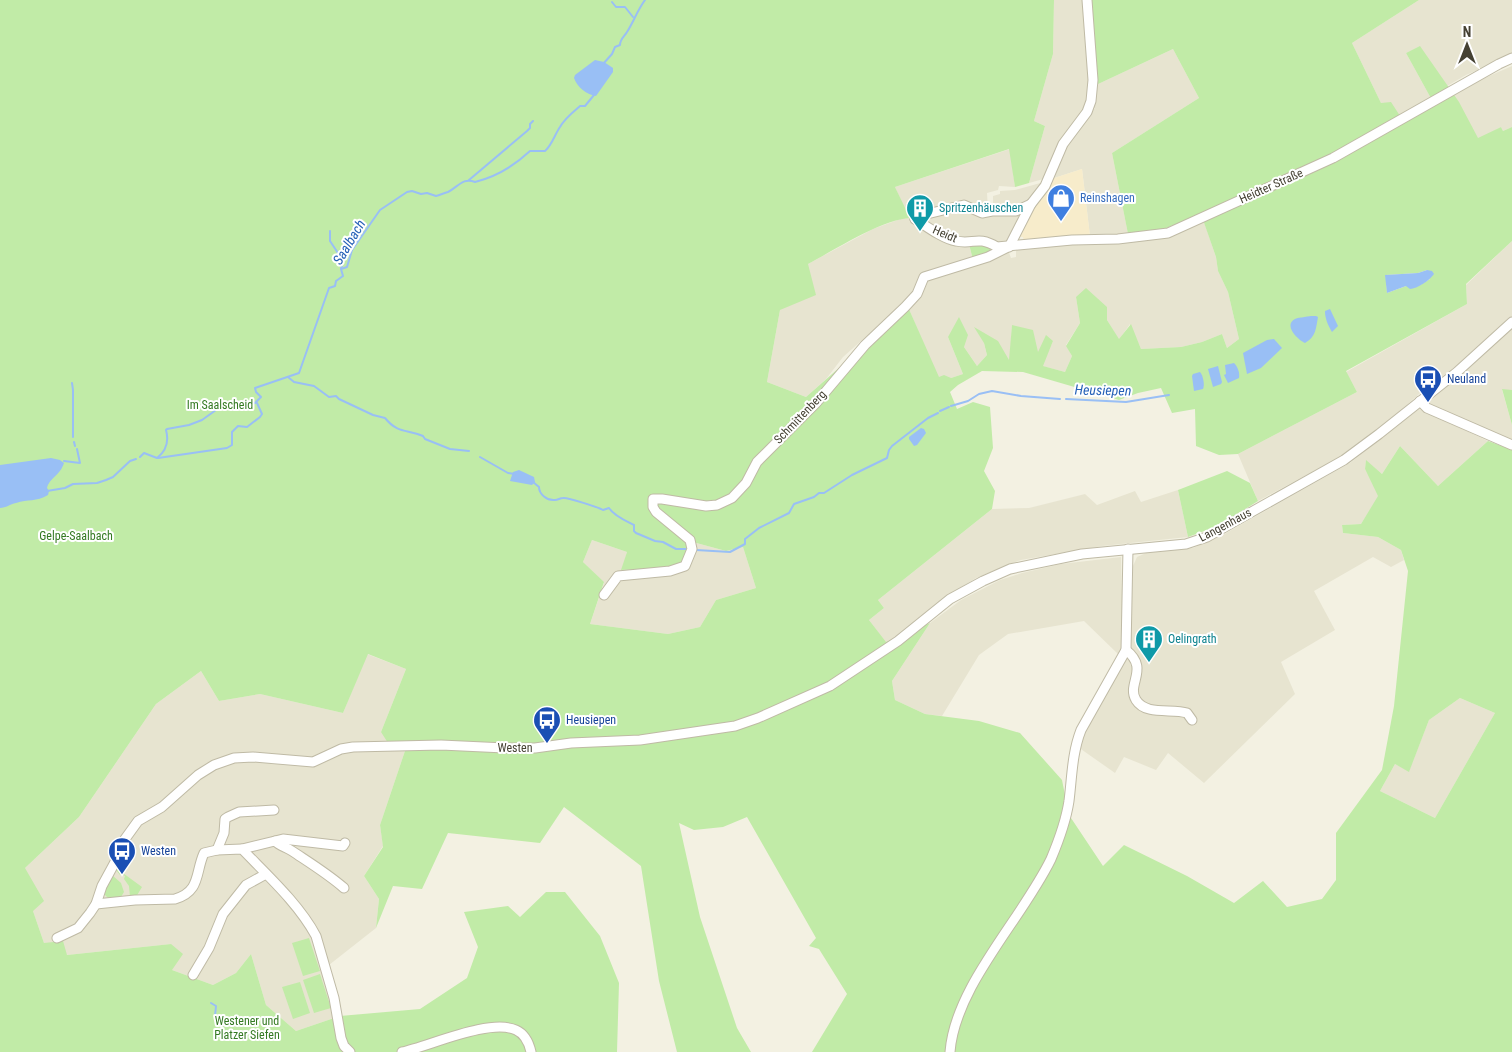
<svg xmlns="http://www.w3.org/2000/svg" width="1512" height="1052" font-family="'Roboto Condensed',sans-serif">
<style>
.residential{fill:#e7e4d0}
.commercial{fill:#f7eccb}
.green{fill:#c1eba7;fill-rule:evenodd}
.water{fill:#99bff5}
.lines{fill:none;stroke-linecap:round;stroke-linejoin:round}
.stream{stroke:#99bff5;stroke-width:2}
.minor-casing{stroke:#bfbaa5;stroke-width:11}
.minor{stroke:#fff;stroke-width:9}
.labels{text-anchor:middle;stroke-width:4;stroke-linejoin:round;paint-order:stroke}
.street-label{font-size:12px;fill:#454133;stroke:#fff}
.shop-label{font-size:12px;fill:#366cbe;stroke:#fff;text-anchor:start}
.culture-label{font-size:12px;fill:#0d838f;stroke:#fff;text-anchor:start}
.transit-label{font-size:12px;fill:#164399;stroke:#fff;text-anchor:start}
.park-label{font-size:12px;fill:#347a22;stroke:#fff}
.water-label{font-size:14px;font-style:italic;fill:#2560b7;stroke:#fff}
</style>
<rect width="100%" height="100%" fill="#f3f1e2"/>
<g class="residential">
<path d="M 1054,0 L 1084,0 L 1091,79 L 1087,105 L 1047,178 L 1029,183 L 1045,126 L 1034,121 L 1053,54 Z"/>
<path d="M 1419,0 L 1512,0 L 1512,55 L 1466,75 L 1447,86 L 1420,47 L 1406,53 L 1433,102 L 1402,119 L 1381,103 L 1352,43 Z"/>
<path d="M 1173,49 L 1199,98 L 1112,153 L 1128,234 L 1090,236 L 1082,169 L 1051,179 L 1062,152 L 1095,108 L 1092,108 L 1096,85 Z"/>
<path d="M 1512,66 L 1512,127 L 1503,131 L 1501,127 L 1478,139 L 1453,95 L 1479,79 L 1480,80 Z"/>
<path d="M 1010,149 L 1015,187 L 999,186 L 998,190 L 987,193 L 988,209 L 986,210 L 968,204 L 924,213 L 910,218 L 913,222 L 969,244 L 973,260 L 924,273 L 915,293 L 843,357 L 826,379 L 806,397 L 767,382 L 780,310 L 808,264 L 873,229 L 903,218 L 909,218 L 895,187 Z"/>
<path d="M 1044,182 L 1026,206 L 993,209 L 993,196 L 1000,194 L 1000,191 L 1015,190 Z"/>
<path d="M 963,206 L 981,215 L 1025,210 L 1008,242 L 1004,244 L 959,240 L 924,222 L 922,218 Z"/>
<path d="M 1203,219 L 1216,257 L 1218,271 L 1228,292 L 1239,339 L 1227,348 L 1222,334 L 1202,342 L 1181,347 L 1141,349 L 1130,324 L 1119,340 L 1107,320 L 1076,297 L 1080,323 L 1066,345 L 1072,356 L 1065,372 L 1042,366 L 1053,341 L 1038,353 L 1012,325 L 1010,361 L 984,343 L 987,355 L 977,366 L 964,347 L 948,337 L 963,374 L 951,378 L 938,378 L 908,307 L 926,279 L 1008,250 L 1011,258 L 1016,257 L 1016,248 L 1150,240 Z"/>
<path d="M 1512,241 L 1512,317 L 1473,353 L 1419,394 L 1389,421 L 1340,457 L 1258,501 L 1238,454 L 1357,392 L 1346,372 L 1467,304 L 1466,285 Z"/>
<path d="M 1512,327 L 1512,390 L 1502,390 L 1512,425 L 1512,441 L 1430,406 L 1429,401 L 1510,331 L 1509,330 Z"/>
<path d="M 1419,409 L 1488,441 L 1438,486 L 1400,446 L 1382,474 L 1366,461 L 1365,469 L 1379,496 L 1361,524 L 1342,525 L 1343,533 L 1378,537 L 1401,550 L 1404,560 L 1391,567 L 1373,557 L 1314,591 L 1335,630 L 1281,662 L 1295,694 L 1204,783 L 1168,753 L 1156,770 L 1124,757 L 1115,773 L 1078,747 L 1082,735 L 1117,670 L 1129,657 L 1132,650 L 1130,628 L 1133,566 L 1137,557 L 1146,553 L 1193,548 L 1221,536 L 1350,463 Z"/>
<path d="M 1178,490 L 1188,537 L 1102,546 L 1021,560 L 1010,564 L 976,578 L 957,590 L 936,605 L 926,616 L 903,635 L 886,643 L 869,620 L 884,608 L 878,600 L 992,509 L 1029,508 L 1085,494 L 1097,505 L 1135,491 L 1141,502 Z"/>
<path d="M 592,540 L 627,552 L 622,570 L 689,541 L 726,551 L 743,547 L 756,588 L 716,600 L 700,627 L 668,634 L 590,624 L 604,583 L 583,562 Z"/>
<path d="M 1121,557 L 1122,595 L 1123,595 L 1122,650 L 1119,655 L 1084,621 L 1008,634 L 979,655 L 942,716 L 925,714 L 895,700 L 892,681 L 930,623 L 961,600 L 1000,580 L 1022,573 L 1061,564 Z"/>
<path d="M 367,654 L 406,669 L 381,732 L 408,742 L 380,825 L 383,846 L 364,876 L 379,899 L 376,928 L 329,965 L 340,1016 L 296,1031 L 266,1005 L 251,954 L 236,973 L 213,985 L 172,970 L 171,944 L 67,955 L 44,943 L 33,911 L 25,868 L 79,817 L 156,704 L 201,671 L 219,701 L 260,694 L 343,713 Z"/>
<path d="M 1460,698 L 1495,713 L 1435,818 L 1380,791 L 1395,764 L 1409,771 L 1429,720 Z"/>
</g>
<path class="commercial" d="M 1082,169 L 1090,236 L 1024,243 L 1023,237 L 1015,236 L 1051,179 Z"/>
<g class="green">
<path d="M 0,0 L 1054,0 L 1053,54 L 1034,121 L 1045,126 L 1029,183 L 1015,187 L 1009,149 L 895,187 L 910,218 C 880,220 835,250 808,264 L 816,295 L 780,310 L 767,382 L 806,397 L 908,307 L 939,377 L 944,375 L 951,378 L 963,374 L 948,337 L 959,317 L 968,335 L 964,347 L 977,366 L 987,355 L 984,343 L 974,327 L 998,341 L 1009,360 L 1012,325 L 1033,330 L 1038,352 L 1046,335 L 1053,341 L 1043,366 L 1065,372 L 1072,356 L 1066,346 L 1080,323 L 1076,297 L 1086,288 L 1107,307 L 1107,320 L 1119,339 L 1131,324 L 1141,349 L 1181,347 L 1202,342 L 1222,334 L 1227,348 L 1239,339 L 1228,292 L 1218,271 L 1216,257 L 1201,214 L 1161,230 L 1128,234 L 1112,153 L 1199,98 L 1173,49 L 1096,85 L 1091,0 L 1419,0 L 1352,43 L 1381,103 L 1391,102 L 1402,119 L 1433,102 L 1406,53 L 1420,46 L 1459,102 L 1478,138 L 1501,127 L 1503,131 L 1512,127 L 1512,241 L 1466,284 L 1467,304 L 1346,371 L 1357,392 L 1238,454 L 1219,455 L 1196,446 L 1195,409 L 1172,413 L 1161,388 L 1138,393 L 1119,400 L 1023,372 L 982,371 L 958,385 L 950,392 L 957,409 L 973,402 L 990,407 L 993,448 L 984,471 L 995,491 L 992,509 L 878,600 L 884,608 L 869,620 L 886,642 L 930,623 L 892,681 L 895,700 L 925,714 L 979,721 L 1020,733 L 1062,780 L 1069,815 L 1103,866 L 1124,845 L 1187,876 L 1234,903 L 1263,881 L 1287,907 L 1322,899 L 1336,880 L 1336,833 L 1382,770 L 1394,706 L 1408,571 L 1401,550 L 1378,537 L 1343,533 L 1342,525 L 1361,524 L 1378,496 L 1365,469 L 1366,460 L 1382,474 L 1400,446 L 1438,486 L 1488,441 L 1510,449 L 1512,447 L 1512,1052 L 812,1052 L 847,994 L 819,949 L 809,946 L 816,938 L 747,817 L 723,827 L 694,830 L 679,823 L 700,917 L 737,1028 L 751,1052 L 677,1052 L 659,981 L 641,866 L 564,807 L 540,843 L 448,833 L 422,889 L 393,886 L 376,928 L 379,899 L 364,876 L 383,847 L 380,825 L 408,742 L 388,743 L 381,732 L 406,669 L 368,654 L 343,713 L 260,694 L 219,701 L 201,671 L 156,704 L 79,817 L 25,868 L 44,901 L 33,911 L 44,943 L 63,941 L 67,955 L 171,944 L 183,954 L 172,970 L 213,985 L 236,973 L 251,954 L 266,1005 L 296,1031 L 340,1016 L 420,1009 L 467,978 L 478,947 L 464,912 L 508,906 L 520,917 L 546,892 L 565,892 L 600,936 L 619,983 L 617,1052 L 0,1052 ZM 1427,270 L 1430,279 L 1420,285 L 1406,286 L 1387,293 L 1386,275 L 1418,273 ZM 592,540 L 627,552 L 621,570 C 636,569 670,573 681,564 C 688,558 689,549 689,541 L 726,551 L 743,547 L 756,588 L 716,600 L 700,627 L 668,634 L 590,624 L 604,582 L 583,562 ZM 1460,698 L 1495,713 L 1435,818 L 1380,791 L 1395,764 L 1409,772 L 1429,720 Z"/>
<path d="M 972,241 L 991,248 L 990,251 L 973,260 L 969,244 Z"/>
<path d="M 1502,389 L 1512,390 L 1512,425 Z"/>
<path d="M 1227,471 L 1250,483 L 1258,501 L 1218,526 L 1188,537 L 1178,490 Z"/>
<path d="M 116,868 L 142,887 L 136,897 L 130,897 L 129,886 L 124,879 L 125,876 L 121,874 L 120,875 L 116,870 Z"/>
<path d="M 112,875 L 121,883 L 124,892 L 121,897 L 109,899 L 105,895 L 104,891 Z"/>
<path d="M 309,938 L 320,971 L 303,976 L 292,943 Z"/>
<path d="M 320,974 L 331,1008 L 314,1013 L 303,980 Z"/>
<path d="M 300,982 L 310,1013 L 293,1019 L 282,987 Z"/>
</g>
<g class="water">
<path d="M 595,60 L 604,62 L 613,68 L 613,72 L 596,96 C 587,95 577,87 574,78 L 575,75 Z"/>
<path d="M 1427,270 L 1432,271 L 1434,274 C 1430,280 1417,289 1410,289 L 1406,286 L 1387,293 L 1385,275 L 1418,273 Z"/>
<path d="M 1330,309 L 1338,326 L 1332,332 C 1328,325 1325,319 1325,311 Z"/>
<path d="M 1311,316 L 1316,316 L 1318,317 C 1316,328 1316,337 1305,343 C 1298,340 1283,325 1295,319 C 1300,317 1307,317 1311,316 Z"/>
<path d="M 1274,339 L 1282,348 L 1261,368 L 1247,374 L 1243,353 L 1267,340 Z"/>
<path d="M 1234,363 C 1238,367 1240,373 1239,378 L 1228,383 L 1224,375 L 1226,374 L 1225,365 Z"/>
<path d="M 1218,366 L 1222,382 L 1221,384 L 1213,387 L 1208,369 Z"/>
<path d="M 1200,372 C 1203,375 1205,385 1203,389 L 1194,391 L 1192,376 L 1193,374 Z"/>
<path d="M 921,428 L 924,429 L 926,433 L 917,445 L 914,446 L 909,439 L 909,437 Z"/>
<path d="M 51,458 L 60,460 L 64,463 C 60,476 50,477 47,488 L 49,491 L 48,495 C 36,502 28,499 16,503 C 10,504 6,508 0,508 L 0,465 Z"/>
<path d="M 519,470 L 534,477 L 535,482 L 532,485 L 510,481 L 513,472 Z"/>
</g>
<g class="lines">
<g class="stream">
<path d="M 612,2 L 616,7 L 625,7 L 633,17"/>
<path d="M 603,64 L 612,54 L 615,47 L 620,45 C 620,39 624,37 627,32 C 634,21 637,11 645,0"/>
<path d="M 469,180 L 527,131 L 530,128 L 530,124 L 533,121"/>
<path d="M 330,231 L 330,241 L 338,253"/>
<path d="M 339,260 L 342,265 L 341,269"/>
<path d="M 288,377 L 294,382 L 314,386 L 329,397 L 336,396 L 339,399 L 373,415 L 385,418 C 398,434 407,429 423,436 L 425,439 L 450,449 L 469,451"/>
<path d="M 72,383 L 73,390 L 73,437"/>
<path d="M 1066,399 L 1126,402 L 1169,395"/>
<path d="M 951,406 L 968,401 L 979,394 L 992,391 L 1021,396 L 1060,399"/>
<path d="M 940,411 L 949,407"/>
<path d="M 74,442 L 75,446"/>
<path d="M 140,457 L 144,453 L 157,458 C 166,451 169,441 166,430 L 167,429 L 189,425 L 202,420 L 223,405 L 255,403 L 261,397 L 256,392 L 255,388 L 299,373 L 329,288 L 335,286 L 336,281 L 343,276 L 341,269 L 347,267 L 352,250 L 380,210 L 407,192 L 412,191 L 421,194 L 427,193 L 436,196 C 440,195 444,193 448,192 C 458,187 463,177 475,182 C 495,177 514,166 530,151 L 545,151 C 552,145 555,134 560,127 C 564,119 573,112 580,106 L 585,106 L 594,95"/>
<path d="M 480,457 L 508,473 L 515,474"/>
<path d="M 158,458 L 227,448 L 232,445 L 232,432 L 238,426 L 247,427 L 260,417 L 262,414 L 257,403"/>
<path d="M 64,461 L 80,463 L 77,449"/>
<path d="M 533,482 L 539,487 C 539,494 547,501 555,500 C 558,500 560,498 563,498 C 567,497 600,508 603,510 L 609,508 C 614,516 626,521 634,525 L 634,531 L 636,533 L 655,541 L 663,542 L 676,549 L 686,549"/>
<path d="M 47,491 L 65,488 L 73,484 L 97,483 L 106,480 L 113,477 L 130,461 L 136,459"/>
<path d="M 696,550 L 730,552 L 745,544 L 745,539 L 759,528 L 789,513 L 794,504 L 814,497 L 819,493 L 824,493 L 852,475 L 887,458 L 889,450 L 892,446 L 928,418 L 938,413"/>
<path d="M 211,1003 L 216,1006 L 215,1016"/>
</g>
<g class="minor-casing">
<g id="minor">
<path d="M 915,219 C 926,226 943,239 956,241 C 974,245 977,235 997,247 L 1072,240 L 1118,239 L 1168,233 L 1333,158 L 1499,64 L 1512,58"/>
<path d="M 915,219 L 923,215 L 964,205 L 982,213 L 992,211 L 1016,211 L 1031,204"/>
<path d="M 1009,247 L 1031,204 L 1045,186 L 1063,144 L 1087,112 L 1091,101 L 1093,80 L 1087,0"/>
<path d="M 1420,401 L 1427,408 L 1512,445"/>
<path d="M 604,595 L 618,576 L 670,571 L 685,566 L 692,549 L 690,540 L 656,512 L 653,507 L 653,499 L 662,499 L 706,506 L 717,505 L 732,498 L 746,483 L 757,462 L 816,403 L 865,345 L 905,307 L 917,294 L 924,277 L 988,257 L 1006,248"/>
<path d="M 1126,650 C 1150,669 1126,684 1136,700 C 1146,716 1172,708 1187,713 L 1192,720"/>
<path d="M 275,841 L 283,839 L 343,846 L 345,843"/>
<path d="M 242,849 L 275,841 C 280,846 286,847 292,851 C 310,863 328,874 344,888"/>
<path d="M 217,850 L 224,833 L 225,819 L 228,817 L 239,812 L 274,810"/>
<path d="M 96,904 L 135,900 L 175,899 C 201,891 195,873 204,853 L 217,850 L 242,849 C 267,875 299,904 316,936 L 334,998 L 341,1038 L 344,1046 L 350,1052"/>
<path d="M 57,938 L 78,928 L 90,913 L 96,904 L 102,886 L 114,864 L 125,839 L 138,821 L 162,807 L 198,775 L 214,765 L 234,758 L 253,757 L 313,762 L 341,749 L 353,747 L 441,745 L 505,748 L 535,748 L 571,743 L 640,740 L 735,726 L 758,718 L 830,686 L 898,641 L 950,599 L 983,581 L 1010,569 L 1082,554 L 1186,544 L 1207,537 L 1344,460 L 1379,434 L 1457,372 L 1512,322"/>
<path d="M 193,975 L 209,948 L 223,914 L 246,885 L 266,874"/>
<path d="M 402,1052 C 430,1046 490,1018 516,1030 C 525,1034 529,1043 531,1052"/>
<path d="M 950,1052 C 955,986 1022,919 1051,859 C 1059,840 1066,821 1069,801 C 1072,777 1072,753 1081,730 L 1126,650 L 1128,549"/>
</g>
</g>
<use href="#minor" class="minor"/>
</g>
<defs>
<g id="shop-pin" transform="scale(1.4375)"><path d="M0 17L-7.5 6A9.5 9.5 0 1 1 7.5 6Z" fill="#3f7fe0" stroke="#fff"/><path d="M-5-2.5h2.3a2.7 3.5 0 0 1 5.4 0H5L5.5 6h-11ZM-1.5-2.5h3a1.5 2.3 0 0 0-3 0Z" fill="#fff"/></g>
<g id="building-pin" transform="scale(1.4375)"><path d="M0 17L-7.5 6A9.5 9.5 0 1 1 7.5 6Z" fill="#0f9aa8" stroke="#fff"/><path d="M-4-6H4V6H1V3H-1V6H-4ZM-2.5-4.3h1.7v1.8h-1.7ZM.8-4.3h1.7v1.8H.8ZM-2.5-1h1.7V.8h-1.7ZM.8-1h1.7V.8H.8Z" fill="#fff"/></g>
<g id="bus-pin" transform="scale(1.4375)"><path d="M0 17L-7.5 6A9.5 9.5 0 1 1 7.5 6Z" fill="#1a4fb4" stroke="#fff"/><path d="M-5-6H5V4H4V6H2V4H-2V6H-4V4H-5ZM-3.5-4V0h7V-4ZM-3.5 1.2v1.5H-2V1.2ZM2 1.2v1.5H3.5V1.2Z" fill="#fff"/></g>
</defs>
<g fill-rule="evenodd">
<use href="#shop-pin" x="1061" y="198"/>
<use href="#building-pin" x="920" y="208"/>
<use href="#bus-pin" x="1428" y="379"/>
<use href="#building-pin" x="1149" y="639"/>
<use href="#bus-pin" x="547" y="720"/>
<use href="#bus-pin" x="122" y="851"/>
</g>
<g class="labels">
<g class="street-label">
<text transform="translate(1271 186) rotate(-24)" y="4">Heidter Straße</text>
<text transform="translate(945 234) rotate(23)" y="4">Heidt</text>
<text transform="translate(800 417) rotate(-46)" y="4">Schmittenberg</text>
<text transform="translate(1225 525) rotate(-28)" y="4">Langenhaus</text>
<text x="515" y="752">Westen</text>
</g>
<g class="shop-label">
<text x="1080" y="202">Reinshagen</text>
</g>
<g class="culture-label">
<text x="939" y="212">Spritzenhäuschen</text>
<text x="1168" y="643">Oelingrath</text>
</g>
<g class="transit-label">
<text x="1447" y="383">Neuland</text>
<text x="566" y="724">Heusiepen</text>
<text x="141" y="855">Westen</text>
</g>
<g class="park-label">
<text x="220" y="409">Im Saalscheid</text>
<text x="76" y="540">Gelpe-Saalbach</text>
<text x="247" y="1025">Westener und<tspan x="247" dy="14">Platzer Siefen</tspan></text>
</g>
<g class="water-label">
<text transform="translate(349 242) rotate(-59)" y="5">Saalbach</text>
<text transform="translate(1103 390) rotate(1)" y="5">Heusiepen</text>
</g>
</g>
<g transform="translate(1467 45)" stroke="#ffffff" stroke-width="4" paint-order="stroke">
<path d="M0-4L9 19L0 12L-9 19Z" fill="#454133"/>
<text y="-8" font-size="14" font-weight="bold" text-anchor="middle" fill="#454133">N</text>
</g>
</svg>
